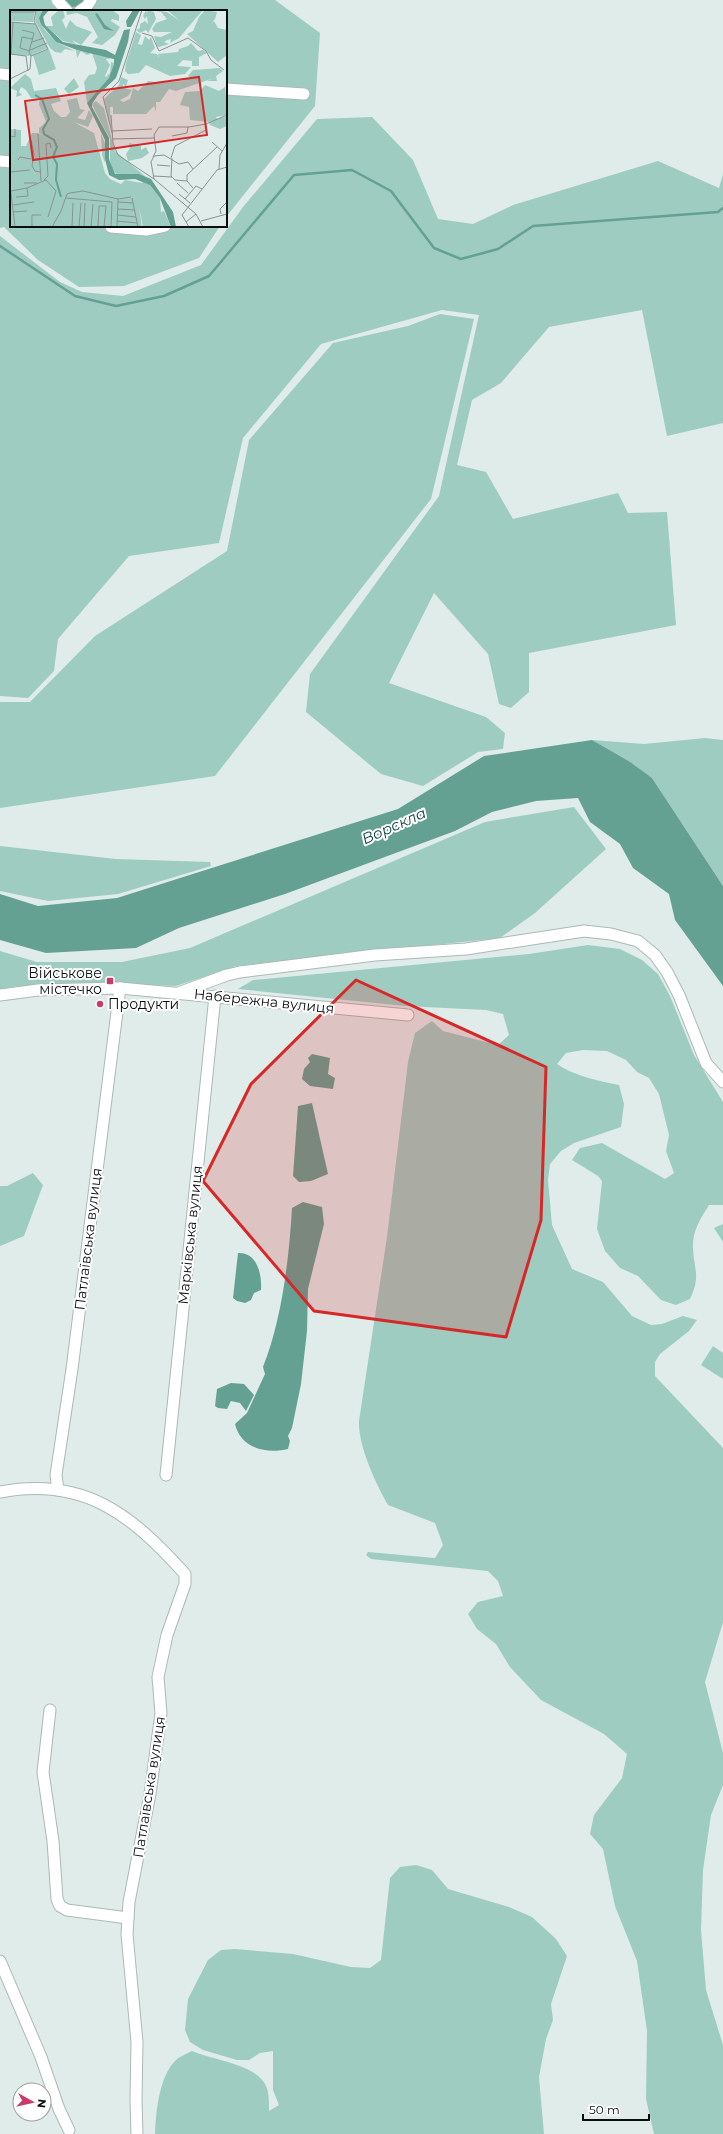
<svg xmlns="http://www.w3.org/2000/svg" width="723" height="2134" font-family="Montserrat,sans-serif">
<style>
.green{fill:#9fccc1}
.water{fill:#64a193}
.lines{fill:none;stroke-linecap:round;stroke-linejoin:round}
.stream{stroke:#64a193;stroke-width:2.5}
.minor-casing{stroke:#acb9b6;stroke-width:13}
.minor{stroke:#fff;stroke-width:11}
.marked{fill:#d62828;fill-opacity:0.2;stroke:#d62828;stroke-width:3;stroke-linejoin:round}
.poi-dot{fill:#c73b6e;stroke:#fff;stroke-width:1.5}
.labels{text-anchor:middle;stroke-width:4;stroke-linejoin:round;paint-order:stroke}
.poi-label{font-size:14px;fill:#090e0d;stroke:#fff;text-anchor:end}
.street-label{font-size:14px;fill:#090e0d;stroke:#fff}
.water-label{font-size:15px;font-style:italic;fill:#12483e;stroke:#fff}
.inset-river{fill:none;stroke:#64a193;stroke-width:2}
.inset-road{fill:none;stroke:#899391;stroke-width:1}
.view{fill:#d62828;fill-opacity:0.15;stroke:#d62828;stroke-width:2}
.inset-edge{fill:none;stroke:#090e0d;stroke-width:2}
</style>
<rect width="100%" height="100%" fill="#dfece9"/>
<g class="green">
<path d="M 0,0 L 275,0 L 320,33 L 315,106 L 226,217 L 226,11 L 11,11 L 11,226 L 220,226 L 199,258 L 124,286 L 79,287 L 38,260 L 4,227 L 0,228 Z"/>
<path d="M 372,117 L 413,160 L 438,219 L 473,224 L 513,205 L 658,161 L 719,188 L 723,174 L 723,423 L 667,436 L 642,310 L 549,327 L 501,383 L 472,400 L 457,465 L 486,472 L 513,519 L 618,493 L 628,513 L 667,512 L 676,625 L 529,653 L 529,692 L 511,708 L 499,704 L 488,654 L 434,593 L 389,683 L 486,717 L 505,733 L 503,749 L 478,752 L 423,786 L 381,774 L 306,712 L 310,674 L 439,496 L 479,315 L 442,310 L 321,344 L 243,438 L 219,543 L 129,556 L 58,639 L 54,671 L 28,698 L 0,696 L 0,236 L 60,282 L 82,292 L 123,296 L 201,265 L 243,207 L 317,119 Z"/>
<path d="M 440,314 L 474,319 L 431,499 L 215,776 L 0,808 L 0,702 L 30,702 L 95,636 L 227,551 L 249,440 L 333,343 L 408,326 Z"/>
<path d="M 705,738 L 723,740 L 723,886 L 652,778 L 592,740 L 644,744 Z"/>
<path d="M 574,807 L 606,849 L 535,913 L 500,938 L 236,966 L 176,986 L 93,983 L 11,987 L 0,990 L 0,951 L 37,962 L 122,962 L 190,948 L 485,822 Z"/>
<path d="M 0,846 L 116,859 L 210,862 L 211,866 L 118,894 L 48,901 L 0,891 Z"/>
<path d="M 588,945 L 620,949 L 642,960 L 658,974 L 670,996 L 694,1055 L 723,1102 L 723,1205 L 709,1205 C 701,1218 692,1231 693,1248 C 694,1271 701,1275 690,1299 L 676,1305 L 661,1300 L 638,1276 L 620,1268 L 605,1251 L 597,1229 L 602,1181 L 598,1176 L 572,1160 L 580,1148 L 602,1143 L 665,1179 L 674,1173 L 666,1151 L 669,1135 L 659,1094 L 649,1078 L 637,1072 L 626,1060 L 607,1051 L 583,1050 L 566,1053 L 557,1064 C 574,1076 599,1081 619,1085 L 624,1104 L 621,1127 L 574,1143 L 561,1151 L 550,1164 L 548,1180 L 552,1225 L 572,1269 L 603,1282 L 632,1316 L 651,1325 L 662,1324 L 683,1316 L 697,1320 L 689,1331 L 660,1354 L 655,1362 L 655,1376 L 723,1448 L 723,1622 L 705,1682 L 723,1753 L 723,1785 L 711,1815 L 703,1870 L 701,1930 L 706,1990 L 723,2045 L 723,2134 L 654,2134 L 646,2099 L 647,2031 L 637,1961 L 615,1906 L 603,1849 L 590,1834 L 594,1815 L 622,1778 L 627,1754 L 604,1734 L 541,1700 L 510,1667 L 496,1644 L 477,1629 L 468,1614 L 478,1602 L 503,1596 L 498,1581 L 488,1571 L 371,1559 L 366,1555 L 368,1552 L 435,1558 L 443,1545 L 435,1523 L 388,1505 C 376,1484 358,1446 359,1421 L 387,1237 L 408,1062 L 415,1033 L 432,1021 L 443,1031 L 498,1045 L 509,1035 L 503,1014 L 486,1010 L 405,1006 L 238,989 L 253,980 L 529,954 Z"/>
<path d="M 33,1173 L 43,1185 L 24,1236 L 0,1246 L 0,1186 L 7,1186 Z"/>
<path d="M 723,1224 L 723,1242 L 714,1228 Z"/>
<path d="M 713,1346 L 723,1353 L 723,1379 L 701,1365 Z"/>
<path d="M 416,1865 L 432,1870 L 448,1889 L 509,1907 L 532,1917 L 556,1939 L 567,1956 L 551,2004 L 553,2020 L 546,2039 L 539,2077 L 544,2134 L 155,2134 C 156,2112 159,2076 176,2060 C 180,2056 187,2054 192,2051 C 214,2061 263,2064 268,2092 C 269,2098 269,2105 269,2111 L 279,2105 L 273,2090 L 273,2051 L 260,2053 L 249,2060 L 237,2060 L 203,2050 L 190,2042 L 185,2030 L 188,1999 L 208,1960 L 221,1950 L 235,1949 L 293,1954 L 351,1967 L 370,1968 L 381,1960 L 390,1878 L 400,1867 Z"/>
</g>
<g class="water">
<path d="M 65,0 L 85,0 L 85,2 L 80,6 L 72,7 Z"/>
<path d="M 592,740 L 630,762 L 652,778 L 723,886 L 723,986 L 675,920 L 669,894 L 633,868 L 620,844 L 590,822 L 578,798 L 536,801 L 492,812 L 455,831 L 285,894 L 179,928 L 136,948 L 46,953 L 0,940 L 0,894 L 38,906 L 117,898 L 398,809 L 484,756 Z"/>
<path d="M 312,1054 L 330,1058 L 328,1074 L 335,1078 L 333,1089 L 310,1086 L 302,1079 L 304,1069 L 310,1062 L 308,1058 Z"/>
<path d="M 312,1103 L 328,1174 L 311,1181 L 299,1182 L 293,1176 L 298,1106 Z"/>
<path d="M 303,1202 L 322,1207 L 324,1224 L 308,1289 L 307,1331 L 301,1384 L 292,1428 L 288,1436 L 290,1441 L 288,1449 C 267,1454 241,1449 235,1424 L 247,1413 L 265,1374 L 263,1367 C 282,1319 289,1259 292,1208 Z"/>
<path d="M 238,1253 C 257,1252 262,1274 261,1290 L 254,1293 L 251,1300 L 245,1303 L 237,1301 L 233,1298 Z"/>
<path d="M 231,1383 L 244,1384 L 254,1395 L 246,1411 L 240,1403 L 231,1401 L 227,1409 L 218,1408 L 215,1406 L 217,1389 Z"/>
</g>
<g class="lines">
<path class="stream" d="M 0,246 L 75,296 L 116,306 L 164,296 L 209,276 L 294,175 L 352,170 L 391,191 L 434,248 L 461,259 L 498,249 L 533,226 L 718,212 L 723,208"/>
<g class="minor-casing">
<g id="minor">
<path d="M 57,0 L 67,11"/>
<path d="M 80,11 L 87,6 L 91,0"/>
<path d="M 0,74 L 11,75"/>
<path d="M 226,89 L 304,94"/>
<path d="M 0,161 L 11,162"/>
<path d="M 111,227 L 146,230 L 165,226"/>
<path d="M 181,992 L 227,975 L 240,972 L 375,955 L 466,949 L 584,931 L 611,934 L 638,941 L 655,955 L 667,972 L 679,995 L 706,1063 L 723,1082"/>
<path d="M 0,995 L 38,990 L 120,988 L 408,1015"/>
<path d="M 166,1475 L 215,996"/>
<path d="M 58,1490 L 56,1475 L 72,1369 L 120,988"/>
<path d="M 0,1492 C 84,1476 132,1515 185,1574 L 185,1584 L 167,1635 L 158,1677 L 161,1713 L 150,1794 L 129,1902 L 127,1934 L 137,2042 L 136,2100 L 137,2134"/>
<path d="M 50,1710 L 43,1772 L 53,1841 L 57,1899 L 60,1906 L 67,1910 L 128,1918"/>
<path d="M 0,1961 L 41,2057 L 59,2109 L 69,2130"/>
</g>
</g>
<use href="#minor" class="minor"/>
</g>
<path class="marked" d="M 356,980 L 546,1067 L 541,1220 L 506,1337 L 314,1311 L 203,1181 L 251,1084 Z"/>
<g class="poi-dot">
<rect x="106" y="977" width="8" height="8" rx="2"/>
<circle cx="100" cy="1004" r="4"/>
</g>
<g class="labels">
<g class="poi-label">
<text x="102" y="978">Військове<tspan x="102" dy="16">містечко</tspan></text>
<text x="108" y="1009" text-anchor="start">Продукти</text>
</g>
<g class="street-label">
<text transform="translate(264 1001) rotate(6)" y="5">Набережна вулиця</text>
<text transform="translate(190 1235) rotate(-84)" y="5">Марківська вулиця</text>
<text transform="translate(88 1239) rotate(-83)" y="5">Патлаївська вулиця</text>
<text transform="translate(149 1787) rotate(-81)" y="5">Патлаївська вулиця</text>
</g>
<g class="water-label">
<text transform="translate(394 826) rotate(-24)" y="5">Ворскла</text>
</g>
</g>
<g transform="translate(10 10)">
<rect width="217" height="217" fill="#dfece9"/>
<path d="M 0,0 L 25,0 L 23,12 L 0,11 ZM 26,0 L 33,0 L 34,19 L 46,32 L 65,41 L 55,39 L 51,43 L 45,42 L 40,38 L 25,11 ZM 49,0 L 53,0 L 55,7 L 52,10 L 56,19 L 60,10 L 66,16 L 82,22 L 71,35 L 62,30 L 66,34 L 53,31 L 36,16 L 43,16 L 41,7 ZM 56,0 L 102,0 L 109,5 L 109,11 L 102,9 L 101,11 L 110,17 L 105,25 L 92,35 L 82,33 L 88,27 L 77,7 L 67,3 L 57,5 ZM 136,0 L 137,3 L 138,0 L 144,2 L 146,9 L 138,23 L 136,20 L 130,23 L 126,20 L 130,18 L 130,9 L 130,14 L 135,11 L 138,14 L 137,6 L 135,9 L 133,6 ZM 142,0 L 157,2 L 170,11 L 157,0 L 193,0 L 169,28 L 160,33 L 161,29 L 157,30 L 154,32 L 159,34 L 149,37 L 147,36 L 144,26 L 151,27 L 162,22 L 144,22 L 142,19 L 146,13 L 157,9 L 151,2 ZM 195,0 L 207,2 L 205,9 L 200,15 L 204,11 L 208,18 L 217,20 L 217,45 L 208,52 L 177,24 L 183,21 L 189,7 ZM 0,12 L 26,14 L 38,38 L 19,46 L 0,44 ZM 126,22 L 131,25 L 128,34 L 132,35 L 135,26 L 139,30 L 141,27 L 145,38 L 140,43 L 147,44 L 149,48 L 148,44 L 168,42 L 169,39 L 178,36 L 181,33 L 188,41 L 193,40 L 197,43 L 189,47 L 189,56 L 182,56 L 182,51 L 173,50 L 167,56 L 181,57 L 175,64 L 160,66 L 136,55 L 129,63 L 118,64 L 115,61 L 116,53 ZM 39,39 L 46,59 L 29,65 L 23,45 ZM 66,40 L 93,44 L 103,48 L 96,49 L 100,55 L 95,66 L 96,67 L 100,63 L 101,52 L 104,53 L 102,63 L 96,73 L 77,93 L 74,72 L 79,65 L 85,64 L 87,58 L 82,43 L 77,45 L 71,41 L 67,48 ZM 210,58 L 213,61 L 206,66 L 207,71 L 197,71 L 204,68 L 166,81 L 159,79 L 150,92 L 146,92 L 146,102 L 144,96 L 136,104 L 103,104 L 103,97 L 100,97 L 101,119 L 94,89 L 109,75 L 111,67 L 118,70 L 116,77 L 113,74 L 113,78 L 122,80 L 118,86 L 110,90 L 113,92 L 120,89 L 123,78 L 128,81 L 138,71 L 152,73 L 172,71 L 181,68 L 178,66 L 183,60 ZM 15,64 L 21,69 L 24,81 L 46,78 L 51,91 L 41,94 L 44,101 L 51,107 L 56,107 L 60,102 L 57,90 L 67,88 L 70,99 L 75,100 L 67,108 L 75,110 L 79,100 L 83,106 L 78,117 L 64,112 L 84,123 L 95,163 L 100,169 L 111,174 L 115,170 L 132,173 L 133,170 L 140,175 L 150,188 L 151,202 L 154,201 L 161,217 L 133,217 L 129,197 L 132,217 L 0,217 L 0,119 L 11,120 L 11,136 L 16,136 L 22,123 L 28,123 L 40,129 L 29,123 L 29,118 L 36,112 L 29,94 L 30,89 L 21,88 L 16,80 L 11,77 L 9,82 L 12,85 L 6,87 L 7,81 L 0,78 ZM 64,68 L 69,77 L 59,84 L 54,79 ZM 215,71 L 217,105 L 206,107 L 207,109 L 217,106 L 217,116 L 210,119 L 200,115 L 199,112 L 180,110 L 179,97 L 170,95 L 175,82 L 190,81 L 195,75 L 209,81 L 215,77 ZM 86,91 L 94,98 L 105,141 L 136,167 L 129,164 L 106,164 L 102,159 L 100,150 L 100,129 L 85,101 L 82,94 ZM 91,123 L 96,136 L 95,153 L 92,145 ZM 119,133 L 131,136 L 131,140 L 136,137 L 139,143 L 132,148 L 118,151 L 116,144 L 120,138 Z" fill="#9fccc1"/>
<path d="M 33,0 L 39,0 L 33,7 L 35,15 L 53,32 L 96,40 L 105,45 L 114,20 L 120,19 L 118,32 L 106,68 L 88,85 L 82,94 L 82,97 L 99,128 L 99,149 L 105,164 L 129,164 L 141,169 L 163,202 L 166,217 L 161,217 L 150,188 L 140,175 L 125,169 L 109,170 L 99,165 L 95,149 L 95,130 L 77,93 L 99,68 L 104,54 L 104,49 L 67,40 L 46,32 L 31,14 L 29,8 ZM 123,0 L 130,0 L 121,17 L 117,17 L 116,11 ZM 87,3 L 95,15 L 104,21 L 94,19 L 85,4 Z" fill="#64a193"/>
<path class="inset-river" d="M 25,85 L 32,89 L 39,109 L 33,119 L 34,124 L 44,130 L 47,137 L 43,147 L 47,154 L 46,170 L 51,187"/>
<path class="inset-road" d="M 0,2 L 25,2M 0,12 L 25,14M 12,20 L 24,23 L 19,42 L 21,46M 132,23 L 142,26 L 149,41 L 178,28 L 196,41 L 201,50 L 214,60M 22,32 L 34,28M 20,40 L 37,33M 20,41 L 10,38 L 12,27 L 23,29M 0,44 L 16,46 L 18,61M 1,44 L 3,12M 0,69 L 20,59 L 21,46 L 38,39 L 24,11 L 26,0M 101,105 L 103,133 L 108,145 L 144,169 L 186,204 L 193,217M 102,121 L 142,119M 102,123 L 93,87 L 109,71 L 132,0M 28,124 L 31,171M 0,126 L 5,127 L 5,119M 162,126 L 177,123 L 178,117M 103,129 L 144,128M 21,130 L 24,144 L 22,156 L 25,161 L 30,162M 202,132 L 212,141M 143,147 L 146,141 L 144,125 L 149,117 L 179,117 L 196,114 L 217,105M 161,148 L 165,136 L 196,120M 162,148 L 161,166 L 165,170 L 177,171 L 183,178M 8,150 L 10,147 L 21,149M 147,155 L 160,156M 209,159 L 210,145 L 217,133M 0,162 L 20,160M 143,166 L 162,167M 144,169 L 141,152 L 144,146 L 154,145 L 169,154 L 178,152 L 183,159M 34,170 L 38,166 L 36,134 L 40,133 L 41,138M 177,171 L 177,165 L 207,137M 14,173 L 27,173M 167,173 L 178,183M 0,175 L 5,217M 1,181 L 17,178 L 36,170 L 46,181 L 38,207M 169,184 L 180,193M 6,187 L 18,186 L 17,178M 56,188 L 102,192M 122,188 L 128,217M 175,189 L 186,176 L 192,179M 108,192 L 123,193M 3,195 L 24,192M 108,199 L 125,200M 3,202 L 17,201M 211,204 L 210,199 L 217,192M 107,205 L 126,207M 107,211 L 127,213M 191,211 L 217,204M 176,212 L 186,204M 22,217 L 22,205 L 31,205M 42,217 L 51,201 L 57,184 L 60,183 L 73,181 L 108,189 L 121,187M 62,217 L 63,193M 69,217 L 71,193M 74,217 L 75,193M 81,217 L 83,194M 88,217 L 89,196 L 96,196 L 94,217M 101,217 L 102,192M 107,217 L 108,189M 179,217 L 172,205 L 207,160 L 217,157"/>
<path class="view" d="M 189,67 L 197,125 L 23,150 L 15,91 Z"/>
<rect width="217" height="217" class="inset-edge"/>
</g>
<g transform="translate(32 2102) rotate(98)"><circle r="19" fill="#ffffff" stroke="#9d9f9e"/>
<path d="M0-3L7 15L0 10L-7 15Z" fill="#c73b6e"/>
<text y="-6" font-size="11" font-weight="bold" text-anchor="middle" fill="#090e0d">N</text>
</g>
<path d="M583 2114v6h66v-6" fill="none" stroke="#090e0d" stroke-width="2"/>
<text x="589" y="2114" font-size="12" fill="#090e0d" stroke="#ffffff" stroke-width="3" paint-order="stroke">50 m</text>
</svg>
